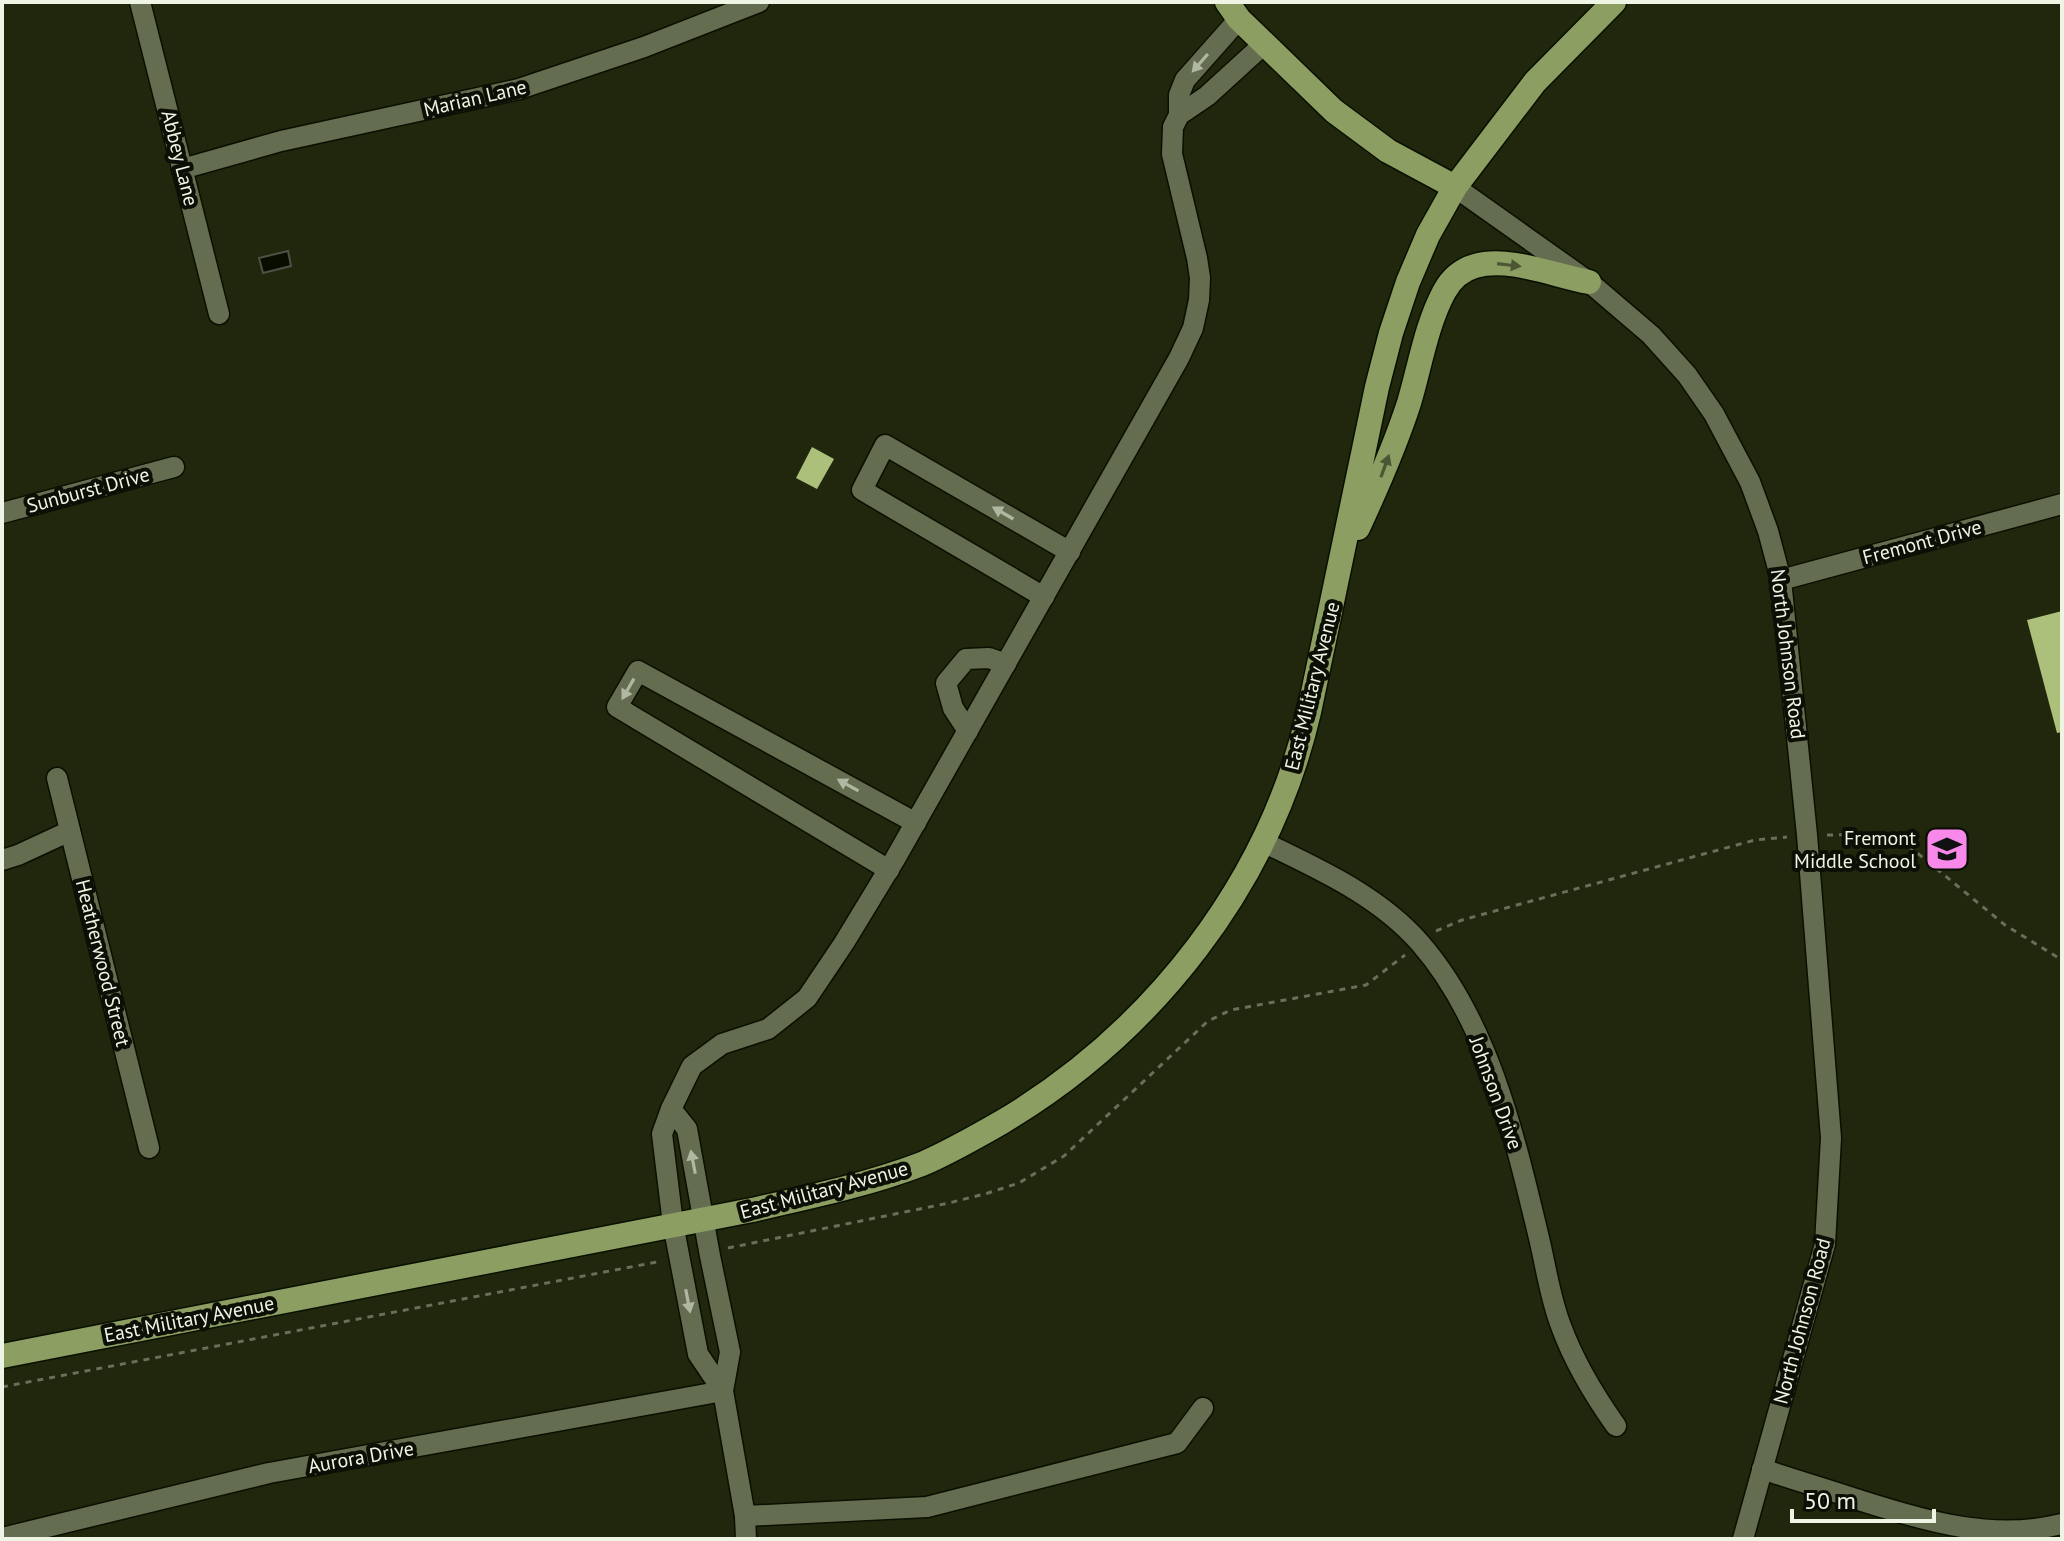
<svg xmlns="http://www.w3.org/2000/svg" width="2064" height="1541" font-family="'PT Sans',sans-serif">
<style>
.water{fill:#080d00;stroke:#4d5344;stroke-width:2}
.building{fill:#acc07c}
.lines{fill:none;stroke-linecap:round;stroke-linejoin:round}
.minor-casing{stroke:#0a1000;stroke-width:23}
.major-casing{stroke:#0a1000;stroke-width:27}
.path{stroke:#697059;stroke-width:3;stroke-dasharray:6 6;stroke-linecap:butt}
.minor{stroke:#646d50;stroke-width:20}
.major{stroke:#8c9e61;stroke-width:24}
.oneway{fill:#b0b8a1}
.oneway2{fill:#4c5633}
.labels{text-anchor:middle;stroke-width:8;stroke-linejoin:round;paint-order:stroke}
.street-label{font-size:20px;fill:#eff5e4;stroke:#0c0f05}
.poi-label{font-size:20px;fill:#eff5e4;stroke:#0c0f05;text-anchor:end}
</style>
<rect width="100%" height="100%" fill="#20270d"/>
<path class="water" d="M 288,251 L 291,266 L 263,273 L 259,258 Z"/>
<g class="building">
<path d="M 812,447 L 834,459 L 817,489 L 796,478 Z"/>
<path d="M 2062,611 L 2062,732 L 2057,733 L 2027,620 Z"/>
</g>
<g class="lines">
<g class="minor-casing">
<g id="minor">
<path d="M 140,2 L 219,314"/>
<path d="M 1179,115 L 1207,96 L 1264,44"/>
<path d="M 182,169 L 281,141 L 519,89 L 644,47 L 759,2"/>
<path d="M 1455,187 L 1589,282 L 1651,335 L 1687,375 L 1714,414 L 1750,482 L 1768,531 L 1781,580 L 1807,835 L 1831,1138 L 1825,1244 L 1743,1539"/>
<path d="M 2,513 L 174,467"/>
<path d="M 1781,580 L 2062,504"/>
<path d="M 1044,597 L 862,490 L 885,445 L 1070,552"/>
<path d="M 968,731 L 953,708 L 946,683 L 966,659 L 989,658 L 1006,664"/>
<path d="M 57,778 L 149,1148"/>
<path d="M 1263,842 C 1318,869 1378,895 1420,943 C 1489,1022 1515,1138 1539,1238 C 1546,1267 1550,1298 1561,1326 C 1574,1362 1594,1395 1616,1426"/>
<path d="M 2,860 L 18,855 L 70,831"/>
<path d="M 889,870 L 617,707 L 638,671 L 916,823"/>
<path d="M 671,1109 L 687,1129 L 710,1256 L 730,1352 L 723,1391 L 745,1516 L 746,1539"/>
<path d="M 723,1391 L 698,1354 L 673,1224 L 662,1134 L 671,1109 L 692,1066 L 722,1044 L 768,1029 L 807,998 L 844,943 L 895,859 L 1179,358 L 1193,328 L 1199,300 L 1200,278 L 1197,258 L 1172,154 L 1173,127 L 1179,115 L 1179,95 L 1185,80 L 1239,19"/>
<path d="M 1762,1469 C 1795,1480 1829,1490 1862,1501 C 1928,1522 1993,1541 2062,1524"/>
<path d="M 745,1516 L 927,1507 L 1177,1443 L 1203,1408"/>
<path d="M 2,1538 L 269,1473 L 723,1391"/>
</g>
</g>
<g class="major-casing">
<g id="major">
<path d="M 1227,2 L 1239,19 L 1334,111 L 1388,151 L 1455,187"/>
<path d="M 1358,528 C 1377,487 1395,446 1409,403 C 1420,366 1426,326 1444,292 C 1451,279 1461,270 1475,266 C 1509,256 1555,276 1589,282"/>
<path d="M 2,1356 L 752,1210 C 809,1197 867,1185 922,1164 C 950,1152 976,1137 1002,1122 C 1153,1032 1269,884 1309,712 L 1377,387 L 1391,333 L 1408,282 L 1428,235 L 1455,187 L 1535,82 L 1614,2"/>
</g>
</g>
<g class="path">
<path d="M 1827,835 L 1884,834 L 1910,847 L 2005,925 L 2062,960"/>
<path d="M 1436,931 L 1462,920 L 1755,840 L 1787,837"/>
<path d="M 728,1248 L 949,1203 L 988,1193 L 1019,1183 L 1064,1156 L 1208,1021 L 1231,1010 L 1366,985 L 1405,955"/>
<path d="M 2,1387 L 662,1261"/>
</g>
<use href="#minor" class="minor"/>
<use href="#major" class="major"/>
</g>
<defs><path id="oneway-solid" d="M-6-.8H1V-3.2L6.5 0L1 3.2V.8H-6Z" transform="scale(2)"/></defs>
<g class="oneway">
<use href="#oneway-solid" transform="translate(1200 63) rotate(131)"/>
<use href="#oneway-solid" transform="translate(1003 513) rotate(-150)"/>
<use href="#oneway-solid" transform="translate(628 689) rotate(120)"/>
<use href="#oneway-solid" transform="translate(848 785) rotate(-151)"/>
<use href="#oneway-solid" transform="translate(693 1162) rotate(-101)"/>
<use href="#oneway-solid" transform="translate(688 1301) rotate(79)"/>
</g>
<g class="oneway2">
<use href="#oneway-solid" transform="translate(1509 265) rotate(7)"/>
<use href="#oneway-solid" transform="translate(1385 466) rotate(-70)"/>
</g>
<defs>
<g id="school-square" transform="scale(2.3)"><rect x="-9" y="-9" width="18" height="18" rx="4" fill="#f888ea" stroke="#0c0f05"/><path d="M0-5L7-2L0 1L-7-2ZM-4 1L0 2.5L4 1V4Q0 6-4 4Z" fill="#111"/></g>
</defs>
<g fill-rule="evenodd">
<use href="#school-square" x="1947" y="849"/>
</g>
<g class="labels">
<g class="street-label">
<text transform="translate(475 98) rotate(-13)" y="7">Marian Lane</text>
<text transform="translate(180 158) rotate(76)" y="7">Abbey Lane</text>
<text transform="translate(88 490) rotate(-15)" y="7">Sunburst Drive</text>
<text transform="translate(1922 542) rotate(-15)" y="7">Fremont Drive</text>
<text transform="translate(1788 654) rotate(83)" y="7">North Johnson Road</text>
<text transform="translate(1312 686) rotate(-76)" y="7">East Military Avenue</text>
<text transform="translate(103 963) rotate(76)" y="7">Heatherwood Street</text>
<text transform="translate(1496 1093) rotate(70)" y="7">Johnson Drive</text>
<text transform="translate(824 1190) rotate(-15)" y="7">East Military Avenue</text>
<text transform="translate(189 1319) rotate(-11)" y="7">East Military Avenue</text>
<text transform="translate(1802 1321) rotate(-75)" y="7">North Johnson Road</text>
<text transform="translate(361 1457) rotate(-10)" y="7">Aurora Drive</text>
</g>
<g class="poi-label">
<text x="1916" y="845">Fremont<tspan x="1916" dy="23">Middle School</tspan></text>
</g>
</g>
<rect width="2064" height="1541" fill="none" stroke="#eff5e4" stroke-width="8"/>
<path d="M1792 1509v12h142v-12" fill="none" stroke="#eff5e4" stroke-width="4"/>
<text x="1804" y="1509" font-size="24" fill="#eff5e4" stroke="#0c0f05" stroke-width="6" paint-order="stroke">50 m</text>
</svg>
